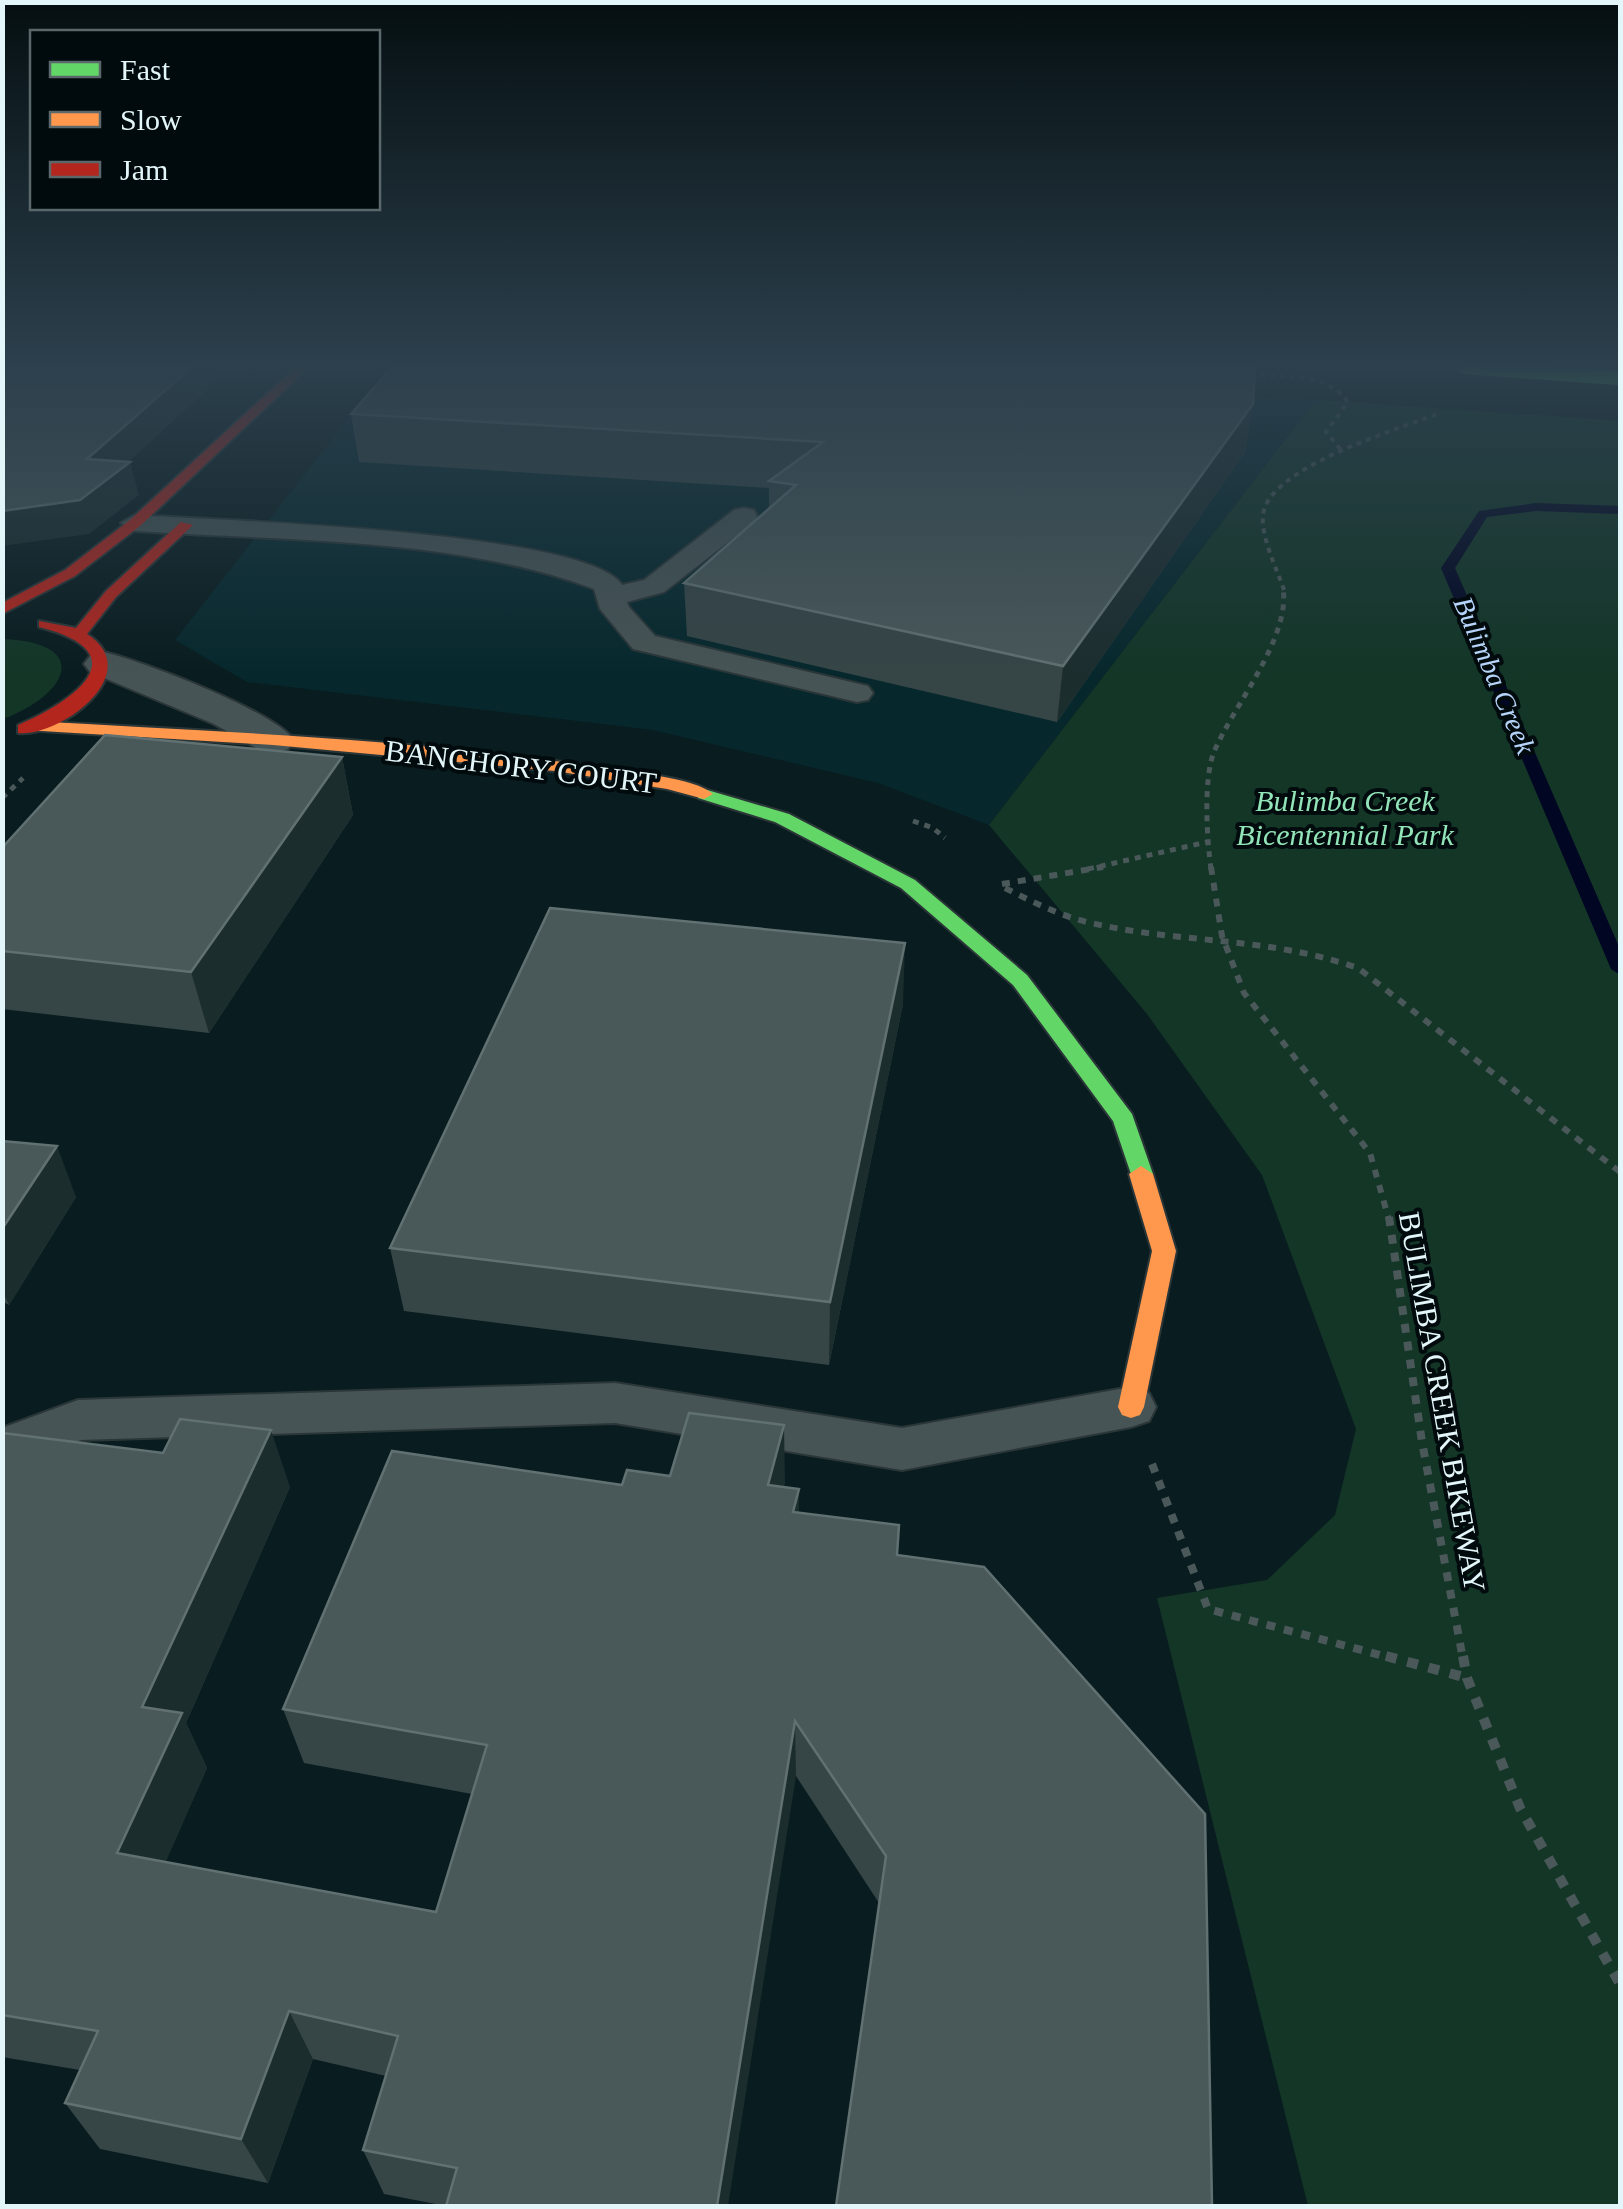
<svg xmlns="http://www.w3.org/2000/svg" width="1623" height="2209" font-family="'Times New Roman',serif">
<style>
.built{fill:#06282d}
.green{fill:#133627}
.lines{fill:none;stroke-linecap:round;stroke-linejoin:round}
.stream{fill:#010623;fill-rule:evenodd}
.lane-casing{stroke:#2a3638;stroke-width:4}
.street-casing{stroke:#2a3638;stroke-width:4}
.fast-casing{stroke:#2a3638;stroke-width:4}
.slow-casing{stroke:#2a3638;stroke-width:4}
.jam-casing{stroke:#2a3638;stroke-width:4}
.path-far4{stroke:#4a5859;stroke-width:4;stroke-dasharray:5 5;stroke-linecap:butt}
.path-far3{stroke:#4a5859;stroke-width:5;stroke-dasharray:6 6;stroke-linecap:butt}
.path-far2{stroke:#4a5859;stroke-width:6;stroke-dasharray:8 8;stroke-linecap:butt}
.path-far1{stroke:#4a5859;stroke-width:8;stroke-dasharray:9 9;stroke-linecap:butt}
.path{stroke:#4a5859;stroke-width:10;stroke-dasharray:11 11;stroke-linecap:butt}
.lane{fill:#475455;fill-rule:evenodd}
.street{fill:#475455;fill-rule:evenodd}
.fast{fill:#63d668;fill-rule:evenodd}
.slow{fill:#ff974d;fill-rule:evenodd}
.jam{fill:#b3261e;fill-rule:evenodd}
.fast-bridge-casing{stroke:#2a3638;stroke-width:16;stroke-linecap:butt}
.fast-bridge{stroke:#63d668;stroke-width:14}
.wall{fill:#364546}
.shaded-wall{fill:#1c2d2e}
.building{fill:#495859;stroke:#617172;stroke-width:2.5}
.labels{text-anchor:middle;stroke-width:8;stroke-linejoin:round;paint-order:stroke}
.far-water-label{font-size:28px;font-style:italic;fill:#b6d4f9;stroke:#010a0c}
.street-label{font-size:30px;fill:#e3f6f9;stroke:#010a0c}
.park-label{font-size:30px;font-style:italic;fill:#92e5b9;stroke:#010a0c}
</style>
<rect width="100%" height="100%" fill="#091c1f"/>
<path class="built" d="M 490,367 L 1316,400 L 989,825 L 878,783 L 653,730 L 247,682 L 175,640 L 363,400 Z"/>
<g class="green">
<path d="M 1316,400 L 1620,421 L 1620,2206 L 1308,2206 L 1157,1598 L 1267,1580 L 1335,1515 L 1356,1429 L 1262,1175 L 1147,1014 L 989,825 Z"/>
<path d="M 3,639 C 93,643 68,695 3,719 Z"/>
</g>
<g class="lines">
<path class="stream" d="M 1536,503 L 1620,506 L 1620,514 L 1536,511 L 1487,517 L 1455,568 L 1620,949 L 1620,975 L 1611,969 L 1441,568 L 1479,511 Z"/>
<g class="lane-casing">
<g id="lane">
<path d="M 744,508 L 754,510 L 757,516 L 754,522 L 664,592 L 627,602 L 629,607 L 655,636 L 868,686 L 873,693 L 868,700 L 857,702 L 633,649 L 600,609 L 594,589 C 456,537 282,541 135,531 L 121,523 L 135,515 C 210,520 589,531 622,585 L 644,580 L 734,510 Z"/>
<path d="M 615,1383 L 902,1428 L 1131,1387 L 1149,1393 L 1156,1407 L 1149,1421 L 1131,1427 L 902,1470 L 615,1423 L 81,1440 L 2,1471 L 2,1428 L 78,1400 Z"/>
</g>
</g>
<g class="street-casing">
<path id="street" d="M 104,652 C 142,661 274,711 294,740 L 288,749 L 273,753 L 258,749 L 214,724 L 90,672 L 84,664 L 90,656 Z"/>
</g>
<g class="fast-casing">
<path id="fast" d="M 704,789 L 789,814 L 915,880 L 1027,975 L 1132,1114 L 1153,1174 L 1149,1180 L 1133,1180 L 1113,1121 L 1013,985 L 901,888 L 775,822 L 698,798 L 698,790 Z"/>
</g>
<g class="slow-casing">
<g id="slow">
<path d="M 31,721 C 224,732 419,739 610,769 C 638,774 693,777 713,794 L 704,799 L 667,789 L 555,771 L 273,745 L 25,730 L 25,722 Z"/>
<path d="M 1141,1166 L 1153,1174 L 1176,1251 L 1144,1407 L 1140,1415 L 1131,1418 L 1122,1415 L 1118,1407 L 1152,1251 L 1129,1174 Z"/>
</g>
</g>
<g class="jam-casing">
<g id="jam">
<path d="M 296,367 L 309,367 L 140,526 L 75,576 L 2,614 L 2,603 L 65,570 L 130,520 Z"/>
<path d="M 181,522 L 193,525 L 116,597 L 87,634 C 148,673 59,738 18,733 L 18,725 C 75,701 141,653 39,627 L 39,621 L 76,628 L 106,591 Z"/>
</g>
</g>
<g class="path-far4">
<path d="M 1250,375 C 1284,377 1326,372 1348,402 L 1326,432 L 1342,451"/>
<path d="M 1284,590 C 1277,569 1261,538 1263,516 C 1266,468 1397,430 1437,414"/>
</g>
<g class="path-far3">
<path d="M 2,798 L 23,778"/>
<path d="M 913,821 L 933,828 L 945,838"/>
<path d="M 1088,869 L 1207,842"/>
<path d="M 1211,869 C 1207,841 1203,779 1214,752 C 1233,706 1291,638 1283,588"/>
</g>
<g class="path-far2">
<path d="M 1211,867 L 1222,936 L 1244,993 L 1370,1153 L 1389,1220"/>
<path d="M 1002,884 L 1103,867"/>
<path d="M 1005,888 C 1033,902 1060,916 1091,923 C 1183,944 1265,936 1358,968 L 1620,1172"/>
</g>
<g class="path-far1">
<path d="M 1389,1217 L 1422,1442 L 1463,1659"/>
<path d="M 1152,1464 L 1208,1609 L 1395,1659"/>
</g>
<g class="path">
<path d="M 1386,1656 L 1467,1678"/>
<path d="M 1463,1656 L 1467,1678 L 1520,1808 L 1620,1984"/>
</g>
<use href="#lane" class="lane"/>
<use href="#street" class="street"/>
<use href="#fast" class="fast"/>
<use href="#slow" class="slow"/>
<use href="#jam" class="jam"/>
<g class="fast-bridge-casing">
<path id="fast-bridge" d="M 1464,367 L 1620,378"/>
</g>
<use href="#fast-bridge" class="fast-bridge"/>
</g>
<g class="wall">
<path d="M 1253,404 L 1245,452 L 1057,722 L 687,636 L 684,583 L 769,508 L 769,488 L 359,462 L 351,414 Z"/>
<path d="M 342,757 L 353,815 L 209,1033 L 2,1009 L 2,848 Z"/>
<path d="M 903,1004 L 829,1365 L 404,1311 L 390,1248 Z"/>
<path d="M 2,1141 L 76,1197 L 9,1305 L 2,1301 Z"/>
<path d="M 784,1425 L 784,1487 L 799,1489 L 799,1513 L 897,1555 L 984,1567 L 879,1903 L 796,1776 L 446,2206 L 384,2194 L 363,2150 L 386,2076 L 313,2059 L 268,2183 L 100,2149 L 65,2103 L 80,2070 L 2,2057 L 2,1433 L 290,1487 L 186,1723 L 207,1768 L 165,1862 L 436,1912 L 472,1794 L 304,1763 L 283,1709 L 622,1485 L 670,1476 Z"/>
</g>
<g class="shaded-wall">
<path d="M 192,367 L 216,367 L 219,379 L 122,468 L 130,462 L 139,495 L 89,534 L 2,546 L 2,511 Z"/>
<path d="M 1253,404 L 1245,452 L 1057,722 L 1063,666 Z"/>
<path d="M 342,757 L 353,815 L 209,1033 L 191,972 Z"/>
<path d="M 905,943 L 903,1004 L 829,1365 L 830,1302 Z"/>
<path d="M 57,1146 L 76,1197 L 9,1305 L 2,1290 L 2,1229 Z"/>
<path d="M 784,1425 L 785,1483 L 770,1543 L 768,1485 Z"/>
<path d="M 271,1430 L 290,1487 L 186,1723 L 207,1768 L 147,1905 L 117,1853 L 142,1707 Z"/>
<path d="M 799,1489 L 799,1546 L 793,1512 Z"/>
<path d="M 795,1721 L 796,1776 L 728,2206 L 717,2206 Z"/>
<path d="M 289,2011 L 313,2059 L 268,2183 L 241,2139 Z"/>
</g>
<g class="building">
<path d="M 2,367 L 192,367 L 87,459 L 130,462 L 80,500 L 2,511 Z"/>
<path d="M 392,367 L 1255,367 L 1253,404 L 1063,666 L 684,583 L 796,485 L 769,481 L 823,442 L 351,414 Z"/>
<path d="M 105,735 L 342,757 L 191,972 L 2,951 L 2,848 Z"/>
<path d="M 550,908 L 905,943 L 830,1302 L 390,1248 Z"/>
<path d="M 2,1141 L 57,1146 L 2,1229 Z"/>
<path d="M 689,1413 L 784,1425 L 768,1485 L 799,1489 L 793,1512 L 899,1525 L 897,1555 L 984,1567 L 1205,1814 L 1212,2206 L 836,2206 L 886,1856 L 795,1721 L 717,2206 L 446,2206 L 457,2168 L 363,2150 L 398,2036 L 289,2011 L 241,2139 L 65,2103 L 98,2031 L 2,2015 L 2,1433 L 163,1453 L 180,1419 L 271,1430 L 142,1707 L 182,1713 L 117,1853 L 436,1912 L 487,1745 L 283,1709 L 392,1451 L 622,1485 L 627,1470 L 670,1476 Z"/>
</g>
<linearGradient id="sky" x2="0" y2="1"><stop stop-color="#050f11"/><stop offset="0.54" stop-color="#2c404d"/><stop offset="1" stop-color="#2c404d" stop-opacity="0"/></linearGradient>
<rect width="1623" height="676" fill="url(#sky)"/>
<g class="labels">
<g class="far-water-label">
<text transform="translate(1495 675) rotate(67)" y="10">Bulimba Creek</text>
</g>
<g class="street-label">
<text transform="translate(521 767) rotate(7)" y="10">BANCHORY COURT</text>
<text transform="translate(1442 1402) rotate(80)" y="10">BULIMBA CREEK BIKEWAY</text>
</g>
<g class="park-label">
<text x="1345" y="811">Bulimba Creek<tspan x="1345" dy="34">Bicentennial Park</tspan></text>
</g>
</g>
<rect width="1623" height="2209" fill="none" stroke="#e3f6f9" stroke-width="10"/>
<rect x="30" y="30" width="350" height="180" fill="#010a0c" stroke="#5b686b" stroke-width="2.5"/>
<rect x="50" y="62" width="50" height="15" fill="#63d668" stroke="#5b686b" stroke-width="2.5"/>
<text x="120" y="80" font-size="30" fill="#e3f6f9">Fast</text>
<rect x="50" y="112" width="50" height="15" fill="#ff974d" stroke="#5b686b" stroke-width="2.5"/>
<text x="120" y="130" font-size="30" fill="#e3f6f9">Slow</text>
<rect x="50" y="162" width="50" height="15" fill="#b3261e" stroke="#5b686b" stroke-width="2.5"/>
<text x="120" y="180" font-size="30" fill="#e3f6f9">Jam</text>
</svg>
